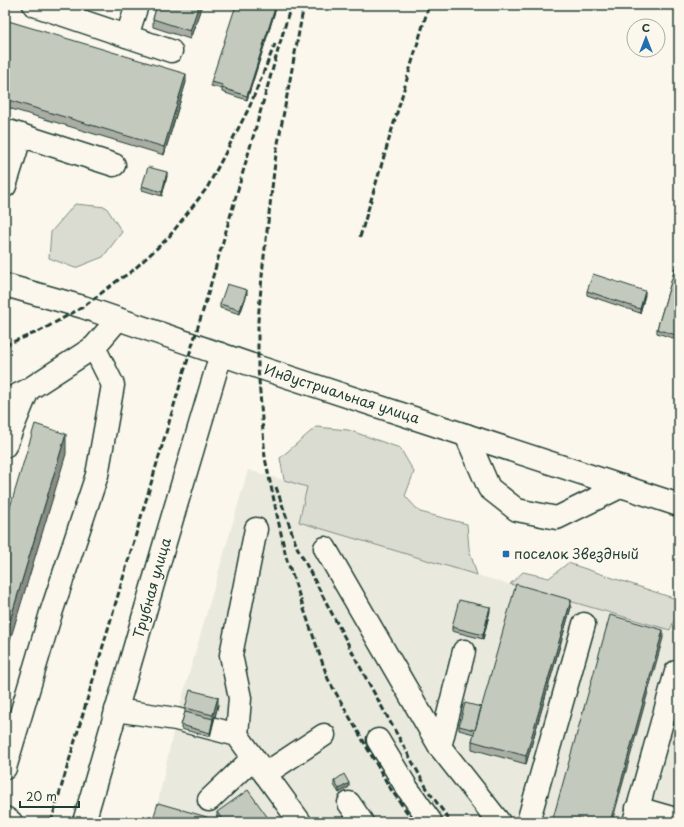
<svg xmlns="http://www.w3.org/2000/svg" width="684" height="827" font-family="'Playpen Sans',sans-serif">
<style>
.built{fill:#eae9de}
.green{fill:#dbdcd1;stroke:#7d8c82}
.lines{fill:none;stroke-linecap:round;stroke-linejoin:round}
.minor-casing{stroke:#1f3d34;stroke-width:25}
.major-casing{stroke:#1f3d34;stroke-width:25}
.minor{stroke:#fbf7ec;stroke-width:22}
.major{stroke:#fbf7ec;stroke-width:22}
.rail{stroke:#1f3d34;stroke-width:3;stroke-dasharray:6 3;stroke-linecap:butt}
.wall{fill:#a9ada3;stroke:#1f3d34}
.shaded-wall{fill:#898d85;stroke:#1f3d34}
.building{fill:#c4c9be;stroke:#1f3d34}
.poi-dot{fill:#1f6fb2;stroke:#fbf7ec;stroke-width:1.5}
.labels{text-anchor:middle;stroke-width:3;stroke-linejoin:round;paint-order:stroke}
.street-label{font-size:14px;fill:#1f3d34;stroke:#fbf7ec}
.poi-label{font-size:14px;fill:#1f3d34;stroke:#fbf7ec;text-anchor:start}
</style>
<rect width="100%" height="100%" fill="#fbf7ec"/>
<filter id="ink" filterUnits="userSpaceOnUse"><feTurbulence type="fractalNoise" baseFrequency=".025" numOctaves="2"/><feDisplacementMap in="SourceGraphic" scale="8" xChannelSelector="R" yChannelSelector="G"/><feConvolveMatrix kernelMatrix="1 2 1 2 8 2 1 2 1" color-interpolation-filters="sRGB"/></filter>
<g filter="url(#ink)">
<path class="built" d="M 248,470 L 308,487 L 299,522 L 477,575 L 679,633 L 679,793 L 670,822 L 153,822 L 158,802 L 176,719 Z"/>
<g class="green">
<path d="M 75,204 L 106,207 L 122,232 L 103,257 L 75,268 L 49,258 L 51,232 Z"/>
<path d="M 316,427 L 348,430 L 400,448 L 414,472 L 405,496 L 420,512 L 467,524 L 469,549 L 477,575 L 299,522 L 307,487 L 284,480 L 280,458 Z"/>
<path d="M 568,563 L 679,600 L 679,610 L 670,630 L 510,584 L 523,572 L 549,578 Z"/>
</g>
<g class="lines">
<g class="minor-casing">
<g id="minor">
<path d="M 34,5 L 171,51"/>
<path d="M 127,36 L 137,5"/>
<path d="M 5,130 L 114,165"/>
<path d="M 5,186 L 21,135"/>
<path d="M 5,401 L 28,390 L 94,347 L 118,319"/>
<path d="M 466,435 L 489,488 L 517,510 L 557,518 L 622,486"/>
<path d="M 5,446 L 28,390"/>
<path d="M 325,548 L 440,747 L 499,822"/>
<path d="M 116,710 L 176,719 L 237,735 L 300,822"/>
<path d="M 237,735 L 240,698 L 231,655 L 256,529"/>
<path d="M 378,740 L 407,788 L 431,822"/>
<path d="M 440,747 L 464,651"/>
<path d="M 5,768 L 51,613 L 97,475 L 113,385 L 94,347"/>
<path d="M 265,774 L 324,735"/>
<path d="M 209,800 L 253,758"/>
<path d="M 349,803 L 362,822"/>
<path d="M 637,808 L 679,820"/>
<path d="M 5,818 L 11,822"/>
<path d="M 84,822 L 166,539 L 221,354"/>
<path d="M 528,822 L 584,624"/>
<path d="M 634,822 L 676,672"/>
</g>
</g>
<g class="major-casing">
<path id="major" d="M 5,285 L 83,307 L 258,367 L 679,505"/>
</g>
<use href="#minor" class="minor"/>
<use href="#major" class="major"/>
<g class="rail">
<path d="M 304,5 L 276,154 L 263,265 L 258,321 L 258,367 L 265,458 L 286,557 L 328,679 L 390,788 L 414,822"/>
<path d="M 360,237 L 429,5"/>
<path d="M 5,345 L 40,331 L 83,307 L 121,278 L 130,273 L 168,238 L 207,188 L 249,108 L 275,44"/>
<path d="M 276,487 L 297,547 L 367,680 L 429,792 L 451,822"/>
<path d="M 51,822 L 183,375 L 205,304 L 291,5"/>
</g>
</g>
<g class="wall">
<path d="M 157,5 L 202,5 L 190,39 L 153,27 L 153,19 Z"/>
<path d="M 248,5 L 277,5 L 247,100 L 222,92 L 222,89 L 211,86 L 211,82 Z"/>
<path d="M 5,20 L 186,82 L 164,155 L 5,107 Z"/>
<path d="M 167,176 L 162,196 L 142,190 L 142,186 Z"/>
<path d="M 679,255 L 679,340 L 657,333 L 657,329 Z"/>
<path d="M 587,291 L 645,295 L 640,313 L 587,295 Z"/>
<path d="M 247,294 L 240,314 L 220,308 L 220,304 Z"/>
<path d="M 571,607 L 526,764 L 472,749 L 472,741 L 474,734 L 459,730 L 459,726 L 481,707 Z"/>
<path d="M 490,611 L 483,639 L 452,631 L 452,627 Z"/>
<path d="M 218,705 L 210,737 L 181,729 L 181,725 L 185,712 L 185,708 Z"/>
<path d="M 334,781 L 349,787 L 339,793 L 334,785 Z"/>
<path d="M 217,812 L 271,822 L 218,822 L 217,820 Z"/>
</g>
<g class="shaded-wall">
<path d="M 199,5 L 202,5 L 190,39 L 190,31 Z"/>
<path d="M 276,5 L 277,5 L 247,100 L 247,96 Z"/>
<path d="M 186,74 L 186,82 L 164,155 L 164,147 Z"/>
<path d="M 167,172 L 167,176 L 162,196 L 162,192 Z"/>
<path d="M 247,290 L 247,294 L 240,314 L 240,310 Z"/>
<path d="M 645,291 L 645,295 L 640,313 L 640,309 Z"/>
<path d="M 66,434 L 66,454 L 5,657 L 5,637 Z"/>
<path d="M 571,600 L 571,607 L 526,764 L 526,756 Z"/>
<path d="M 490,607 L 490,611 L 483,639 L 483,635 Z"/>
<path d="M 663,630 L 663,638 L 612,822 L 610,822 Z"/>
<path d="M 218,697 L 218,705 L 213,723 L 213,715 Z"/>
<path d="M 213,719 L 213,723 L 210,737 L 210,733 Z"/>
<path d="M 349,783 L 349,787 L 339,793 L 339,789 Z"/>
</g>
<g class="building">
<path d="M 157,5 L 199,5 L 190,31 L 153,19 Z"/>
<path d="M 236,5 L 242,5 L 248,7 L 248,5 L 276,5 L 247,96 L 222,88 L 223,85 L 211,82 Z"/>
<path d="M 5,20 L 186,74 L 164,147 L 5,99 Z"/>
<path d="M 148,167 L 167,172 L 162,192 L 142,186 Z"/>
<path d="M 679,255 L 679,336 L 657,329 Z"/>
<path d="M 593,274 L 645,291 L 640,309 L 587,291 Z"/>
<path d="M 227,284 L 247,290 L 240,310 L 220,304 Z"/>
<path d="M 35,424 L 66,434 L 5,637 L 5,524 Z"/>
<path d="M 516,584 L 571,600 L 526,756 L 472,741 Z"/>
<path d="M 459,600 L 490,607 L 483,635 L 452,627 Z"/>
<path d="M 610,615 L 663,630 L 610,822 L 552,822 Z"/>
<path d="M 190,690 L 218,697 L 213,715 L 185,708 Z"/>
<path d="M 465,703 L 481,707 L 475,730 L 459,726 Z"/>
<path d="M 185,712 L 213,719 L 210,733 L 181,725 Z"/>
<path d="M 344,774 L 349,783 L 339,789 L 334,781 Z"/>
<path d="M 248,790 L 271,822 L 224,822 L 217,812 Z"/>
<path d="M 158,803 L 207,817 L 206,822 L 152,822 Z"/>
</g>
</g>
<rect class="poi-dot" x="502" y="550" width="8" height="8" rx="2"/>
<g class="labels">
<g class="street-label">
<text transform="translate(342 394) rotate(18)" y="5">Индустриальная улица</text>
<text transform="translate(152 588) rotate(-74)" y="5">Трубная улица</text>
</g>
<g class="poi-label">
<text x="514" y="559">поселок Звездный</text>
</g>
</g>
<rect width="684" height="827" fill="none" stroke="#fbf7ec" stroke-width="20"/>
<rect x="10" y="10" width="664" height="807" fill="none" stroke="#1f3d34" stroke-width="1.5" filter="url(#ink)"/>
<g transform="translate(646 38)"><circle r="19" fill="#fbf7ec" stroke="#a3ada2"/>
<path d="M0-3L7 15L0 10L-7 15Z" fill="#1f6fb2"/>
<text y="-6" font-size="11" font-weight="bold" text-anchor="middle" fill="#1f3d34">С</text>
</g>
<path d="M20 801v6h59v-6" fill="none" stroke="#1f3d34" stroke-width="2"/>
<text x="26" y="801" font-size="12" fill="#1f3d34" stroke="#fbf7ec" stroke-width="3" paint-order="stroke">20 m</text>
</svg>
